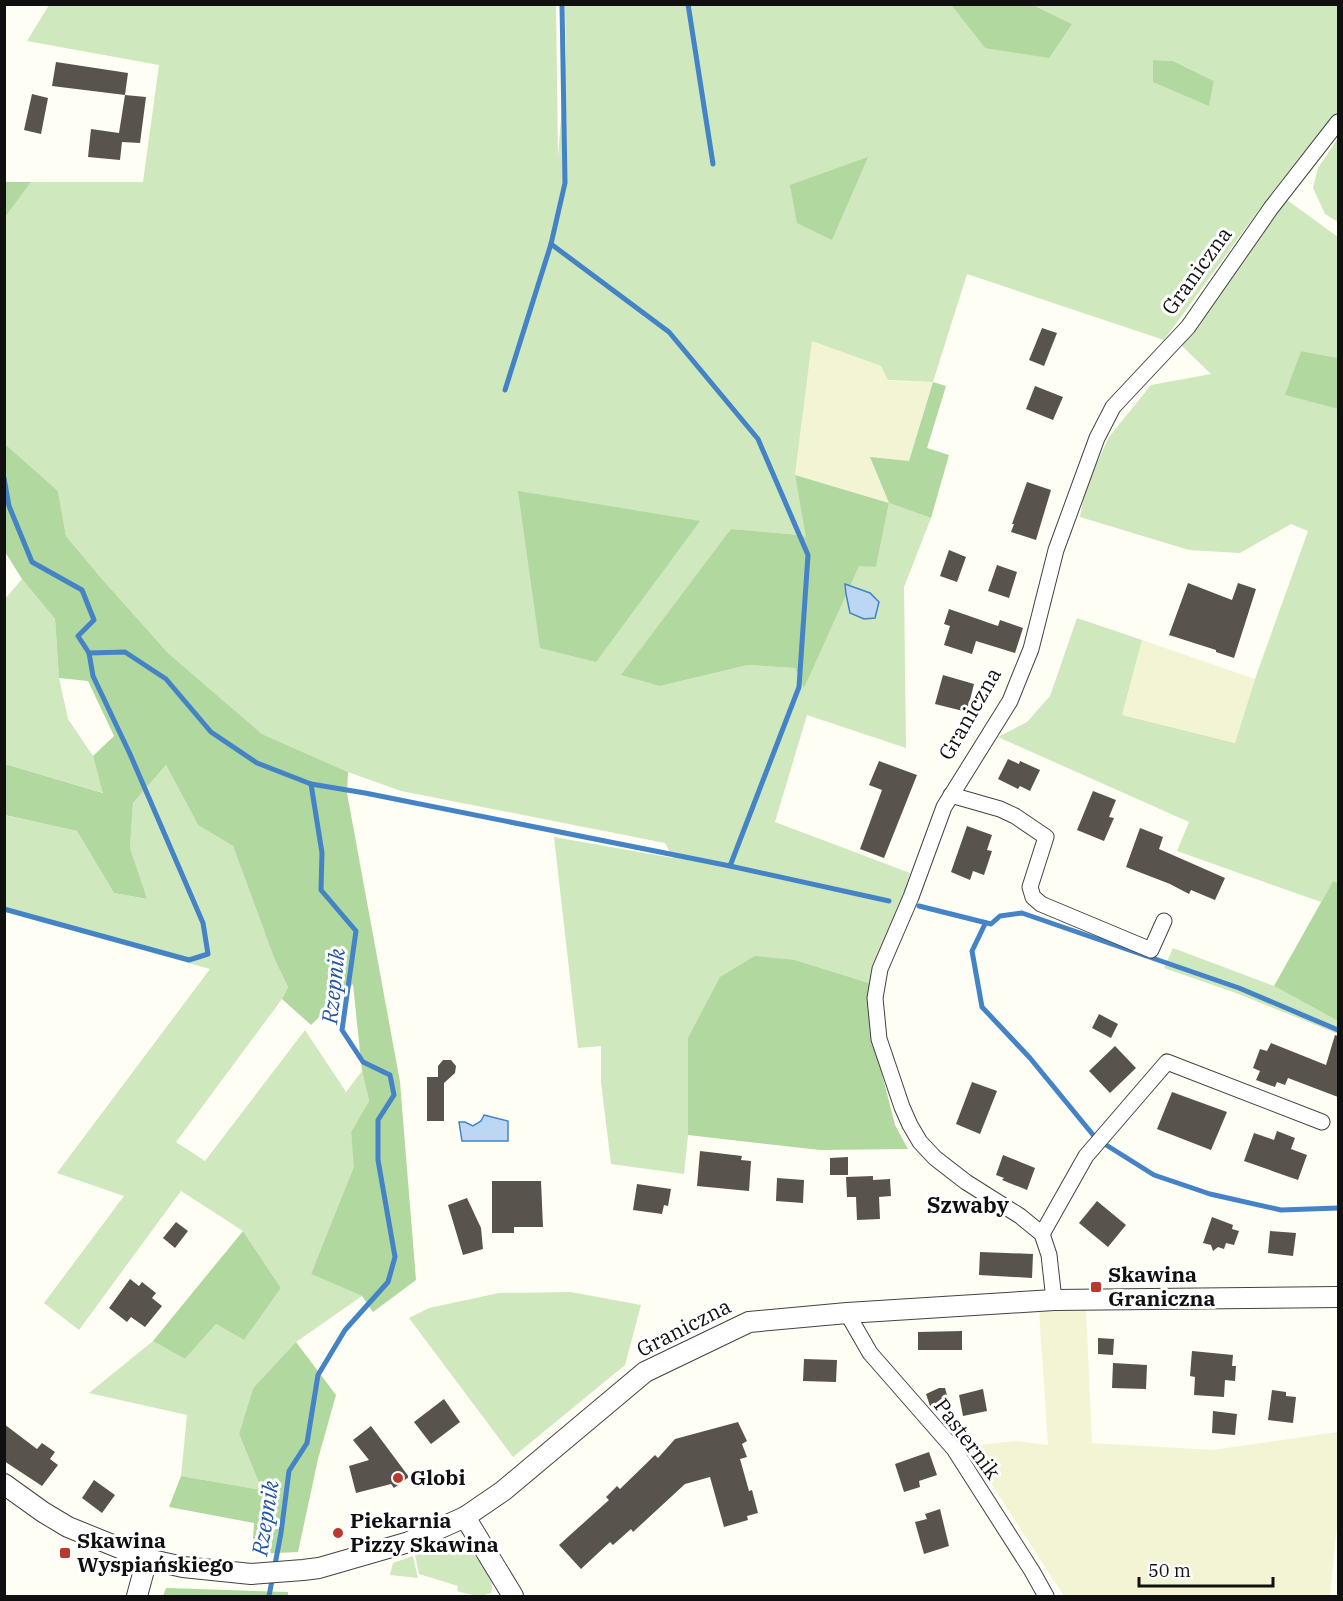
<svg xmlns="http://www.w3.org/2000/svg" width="1343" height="1601" font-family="'IBM Plex Serif',serif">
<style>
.farmland{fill:#f3f4d4}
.green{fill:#cfe8be;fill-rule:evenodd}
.forest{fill:#b1d89e}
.water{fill:#bbd7f4;stroke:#4583c7;stroke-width:1.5}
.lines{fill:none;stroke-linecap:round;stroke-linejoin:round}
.stream{stroke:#4583c7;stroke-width:5}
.building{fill:#58534d}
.minor-casing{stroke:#434343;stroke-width:17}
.tertiary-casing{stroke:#434343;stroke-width:22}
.minor{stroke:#fff;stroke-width:15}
.tertiary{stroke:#fff;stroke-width:20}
.poi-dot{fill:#ba392e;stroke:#fff;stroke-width:2}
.labels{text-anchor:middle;stroke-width:6;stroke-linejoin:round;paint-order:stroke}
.street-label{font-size:21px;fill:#101010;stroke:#fff}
.poi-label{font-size:21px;font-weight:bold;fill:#101010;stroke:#fff;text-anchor:start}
.water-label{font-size:22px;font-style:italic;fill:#1e559d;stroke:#fff}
.neighbourhood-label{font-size:22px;font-weight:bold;fill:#101010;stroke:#fff}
</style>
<rect width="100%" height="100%" fill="#fefef4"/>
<g class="farmland">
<path d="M 812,341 L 881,366 L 889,381 L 933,382 L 909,461 L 871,458 L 889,503 L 795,475 Z"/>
<path d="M 1142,640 L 1255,679 L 1235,743 L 1122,715 Z"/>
<path d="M 1086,1309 L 1092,1443 L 1213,1450 L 1338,1432 L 1338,1514 L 1330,1596 L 1064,1596 L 967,1446 L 1015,1441 L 1048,1445 L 1039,1311 Z"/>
</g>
<g class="green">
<path d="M 49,5 L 556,5 L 558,157 L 566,53 L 565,5 L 951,5 L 985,48 L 1072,24 L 1033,5 L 1338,5 L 1338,113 L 1284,185 L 1258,211 L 1164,340 L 967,274 L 933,382 L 888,380 L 881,366 L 812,341 L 795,475 L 807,538 L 790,534 L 731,529 L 660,686 L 748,665 L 795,668 L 804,687 L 859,565 L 876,567 L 889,503 L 931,518 L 904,587 L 906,748 L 807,715 L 775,822 L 910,873 C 900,911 880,945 869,983 L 795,960 L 688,1135 L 684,1174 L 611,1164 L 601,1082 L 601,1046 L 578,1048 L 554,837 L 673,858 L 665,843 L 401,791 L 348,772 L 262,734 L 168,653 L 102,579 L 66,536 L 58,491 L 5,444 L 4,217 L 31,182 L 143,182 L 159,65 L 27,41 ZM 1153,60 L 1173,61 L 1214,81 L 1209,105 Z"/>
<path d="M 1338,138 L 1338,222 L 1325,214 L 1313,188 L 1318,168 Z"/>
<path d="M 1287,200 L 1338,237 L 1338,358 L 1301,351 L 1286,395 L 1338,409 L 1338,883 L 1333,881 L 1321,902 L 1177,851 L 1189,822 L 998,737 L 1027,722 L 1050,696 L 1077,618 L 1142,640 L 1122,715 L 1235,743 L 1255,679 L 1308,531 L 1291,524 L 1240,553 L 1189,550 L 1080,517 L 1085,489 L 1109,437 L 1151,385 L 1211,374 L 1182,346 Z"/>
<path d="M 22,579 L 55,619 L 59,678 L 68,719 L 93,756 L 104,793 L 5,764 L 5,599 Z"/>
<path d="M 166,765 L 198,825 L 233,846 L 274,958 L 288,987 L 282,999 L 176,1142 L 205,1161 L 305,1030 L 346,1092 L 362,1071 L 369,1101 L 351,1132 L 355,1167 L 311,1274 L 362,1296 L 296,1342 L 253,1388 L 239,1434 L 262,1490 L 181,1476 L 187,1415 L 89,1393 L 153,1341 L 185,1359 L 216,1324 L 244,1340 L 281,1288 L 243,1231 L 181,1191 L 79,1330 L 44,1303 L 124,1196 L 57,1173 L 210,969 L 5,912 L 4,815 L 77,831 L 114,893 L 146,899 L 130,848 L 133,803 Z"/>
<path d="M 1173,948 L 1274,986 L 1338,1021 L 1338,1034 L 1236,993 L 1164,968 Z"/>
<path d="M 571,1292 L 641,1305 L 625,1365 L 513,1457 L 409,1318 L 429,1308 L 499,1293 Z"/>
<path d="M 447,1544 C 450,1544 454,1544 457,1544 C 472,1548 498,1578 491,1593 C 480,1598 468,1594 457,1591 L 458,1586 L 419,1574 L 415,1555 Z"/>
<path d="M 413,1556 L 418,1578 L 390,1575 L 393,1563 Z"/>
</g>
<g class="forest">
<path d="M 951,5 L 1033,5 L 1072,24 L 1049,58 L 985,48 Z"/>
<path d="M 1153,60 L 1173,61 L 1214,81 L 1209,106 L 1153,82 Z"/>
<path d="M 868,157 L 832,240 L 797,223 L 790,185 Z"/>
<path d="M 5,182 L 31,182 L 5,217 L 4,182 Z"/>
<path d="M 1301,351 L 1338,358 L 1338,409 L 1285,395 Z"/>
<path d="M 933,382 L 946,386 L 927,448 L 949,455 L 931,518 L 889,503 L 876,567 L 859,566 L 804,688 L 795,668 L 748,665 L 660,686 L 621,675 L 731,529 L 790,534 L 806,537 L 795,475 L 889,503 L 870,457 L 909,461 Z"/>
<path d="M 5,444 L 58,491 L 66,536 L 102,579 L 168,653 L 262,734 L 348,772 L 347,793 L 400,1082 L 416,1280 L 373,1312 L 362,1296 L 311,1274 L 354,1167 L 351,1132 L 369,1101 L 362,1071 L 353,984 L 311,1025 L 282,999 L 288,987 L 274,958 L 233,846 L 198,825 L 166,765 L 133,803 L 130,848 L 147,899 L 114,893 L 77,831 L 5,815 L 5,764 L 103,793 L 93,756 L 114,736 L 88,681 L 59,678 L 55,619 L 22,579 L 5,552 Z"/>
<path d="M 518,491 L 700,521 L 596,662 L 540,648 Z"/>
<path d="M 1333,881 L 1338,883 L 1338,1021 L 1274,986 Z"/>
<path d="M 755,956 L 795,960 L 869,983 L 873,1039 L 895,1125 L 908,1149 L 820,1150 L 688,1135 L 688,1038 L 720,977 Z"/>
<path d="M 243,1231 L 281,1288 L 244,1340 L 216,1324 L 185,1359 L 153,1341 Z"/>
<path d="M 296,1342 L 336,1395 L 318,1459 L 298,1552 L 252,1554 L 254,1523 L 169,1507 L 181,1476 L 262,1490 L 239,1434 L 253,1388 Z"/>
<path d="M 166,1588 L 288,1592 L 288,1596 L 163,1596 Z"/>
</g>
<g class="water">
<path d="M 845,584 L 870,593 L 879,602 L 875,618 L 864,619 L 850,613 L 846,594 Z"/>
<path d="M 484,1115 L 508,1121 L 508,1141 L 462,1141 L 459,1122 L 465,1122 L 473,1126 L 481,1121 Z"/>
</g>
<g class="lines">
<g class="stream">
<path d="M 688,4 L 713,164"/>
<path d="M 551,244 L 669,332 L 758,439 L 808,555 L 799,687 L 730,866"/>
<path d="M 505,390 L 551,244 L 565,183 L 562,4"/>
<path d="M 4,478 L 9,506 L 32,562 L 82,590 L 94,620 L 78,636 L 89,653 L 125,652 L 166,679 L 211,732 L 257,763 L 311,784 L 322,853 L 321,890 L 356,931 L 342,1030 L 363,1062 L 390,1075 L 394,1095 L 378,1120 L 378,1160 L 395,1257 L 388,1282 L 345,1330 L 318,1375 L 307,1443 L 289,1471 L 281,1533 L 269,1596"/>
<path d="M 311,784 L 365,793 L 730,866 L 889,901"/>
<path d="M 919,906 L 991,924 L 1000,916 L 1022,913 L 1239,988 L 1338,1030"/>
<path d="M 4,909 L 189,960 L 208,954 L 203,923 L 130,754 L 93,676 L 89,653"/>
<path d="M 985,924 L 972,951 L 982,1007 L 1030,1058 L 1094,1136"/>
<path d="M 1103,1143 L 1154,1175 L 1210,1194 L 1281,1210 L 1338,1208"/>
</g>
</g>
<g class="building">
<path d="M 56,62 L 128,73 L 125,95 L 52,86 Z"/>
<path d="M 32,94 L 48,98 L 41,134 L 24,130 Z"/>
<path d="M 125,95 L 146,97 L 140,143 L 122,142 L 120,160 L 88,157 L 91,129 L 119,133 Z"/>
<path d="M 1042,328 L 1057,333 L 1044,366 L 1029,360 Z"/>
<path d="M 1035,386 L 1063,397 L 1053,420 L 1026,409 Z"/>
<path d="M 1027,482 L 1051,490 L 1036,540 L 1011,532 L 1014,524 L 1012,524 Z"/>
<path d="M 949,550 L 966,557 L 957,582 L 940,576 Z"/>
<path d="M 997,565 L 1017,572 L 1009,598 L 988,591 Z"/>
<path d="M 1188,583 L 1232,600 L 1238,583 L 1256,589 L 1234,658 L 1216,652 L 1216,650 L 1169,635 Z"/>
<path d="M 949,609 L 998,626 L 1000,620 L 1023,628 L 1015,653 L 976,641 L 972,654 L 944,645 L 950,626 L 944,624 Z"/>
<path d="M 943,675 L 974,684 L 967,712 L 935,704 Z"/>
<path d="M 1008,759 L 1019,764 L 1020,761 L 1040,770 L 1030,791 L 1020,786 L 1018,789 L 998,779 Z"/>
<path d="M 879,761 L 917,775 L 884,858 L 860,849 L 882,790 L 869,785 Z"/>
<path d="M 1093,791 L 1116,800 L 1109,817 L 1114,818 L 1104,841 L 1077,830 Z"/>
<path d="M 967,826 L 992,835 L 987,850 L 992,851 L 984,875 L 973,871 L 970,880 L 951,872 Z"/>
<path d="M 1140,828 L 1163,837 L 1159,849 L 1225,878 L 1215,900 L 1191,890 L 1189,894 L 1170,884 L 1126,867 Z"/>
<path d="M 1099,1014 L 1118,1024 L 1111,1038 L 1092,1028 Z"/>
<path d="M 1335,1035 L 1338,1036 L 1338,1097 L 1288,1078 L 1285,1085 L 1277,1082 L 1275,1087 L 1256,1080 L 1260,1071 L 1253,1068 L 1260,1049 L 1267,1051 L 1271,1043 L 1326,1065 Z"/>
<path d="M 1115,1046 L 1136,1068 L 1110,1093 L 1089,1071 Z"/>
<path d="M 443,1060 L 451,1060 L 456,1066 L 455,1073 L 444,1083 L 444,1121 L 427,1121 L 427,1077 L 438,1077 L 438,1066 Z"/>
<path d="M 972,1082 L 997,1091 L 980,1134 L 956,1124 Z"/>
<path d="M 1172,1092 L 1227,1112 L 1211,1150 L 1157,1129 Z"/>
<path d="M 1277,1131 L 1295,1138 L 1291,1149 L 1307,1155 L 1298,1180 L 1244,1161 L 1254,1133 L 1274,1140 Z"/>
<path d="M 700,1151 L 742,1156 L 741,1160 L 751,1161 L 749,1191 L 697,1186 Z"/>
<path d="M 1003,1155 L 1035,1168 L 1027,1190 L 1002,1180 L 1004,1178 L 996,1175 Z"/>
<path d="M 848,1157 L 848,1175 L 830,1175 L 830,1158 Z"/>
<path d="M 873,1176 L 873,1180 L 890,1179 L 891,1196 L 879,1197 L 880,1219 L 857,1220 L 856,1197 L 847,1197 L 846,1177 Z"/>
<path d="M 777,1178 L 804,1180 L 803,1203 L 776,1201 Z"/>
<path d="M 492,1181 L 541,1181 L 543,1227 L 514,1227 L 514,1233 L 492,1233 Z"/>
<path d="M 637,1184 L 671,1189 L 668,1206 L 664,1205 L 662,1214 L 633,1210 Z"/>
<path d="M 467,1198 L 481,1228 L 483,1249 L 463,1255 L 448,1205 Z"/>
<path d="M 1097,1201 L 1126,1225 L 1108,1247 L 1079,1223 Z"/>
<path d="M 1212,1217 L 1233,1225 L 1232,1229 L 1239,1231 L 1234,1245 L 1226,1243 L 1224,1249 L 1218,1247 L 1213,1251 L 1211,1245 L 1203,1243 Z"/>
<path d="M 176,1222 L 188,1231 L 175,1248 L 163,1238 Z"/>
<path d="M 1270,1231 L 1296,1233 L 1293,1256 L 1268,1253 Z"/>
<path d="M 980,1252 L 1033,1254 L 1032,1278 L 979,1275 Z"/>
<path d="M 130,1279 L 139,1286 L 142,1282 L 156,1293 L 152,1298 L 162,1306 L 145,1327 L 131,1317 L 127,1322 L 109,1308 Z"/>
<path d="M 962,1331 L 962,1350 L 918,1350 L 918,1332 Z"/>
<path d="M 1098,1338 L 1114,1339 L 1113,1355 L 1098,1354 Z"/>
<path d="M 1192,1351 L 1233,1355 L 1232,1366 L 1236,1366 L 1235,1381 L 1225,1380 L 1224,1397 L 1194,1395 L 1195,1377 L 1190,1376 Z"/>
<path d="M 804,1359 L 837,1360 L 836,1382 L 803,1381 Z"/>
<path d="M 1113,1363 L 1147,1365 L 1146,1389 L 1112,1388 Z"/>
<path d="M 939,1388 L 945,1388 L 949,1402 L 930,1406 L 926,1394 Z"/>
<path d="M 983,1389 L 987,1411 L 963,1416 L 959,1395 Z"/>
<path d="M 1272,1390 L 1286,1392 L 1286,1396 L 1296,1397 L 1293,1423 L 1268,1420 Z"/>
<path d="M 444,1399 L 460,1422 L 431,1444 L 414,1422 Z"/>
<path d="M 1213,1411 L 1237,1414 L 1235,1435 L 1212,1433 Z"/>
<path d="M 738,1422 L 747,1441 L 742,1444 L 747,1457 L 740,1459 L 749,1491 L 752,1490 L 758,1513 L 747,1516 L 748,1520 L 724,1527 L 710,1477 L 685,1484 L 633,1532 L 631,1529 L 613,1545 L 610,1542 L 581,1569 L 559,1545 L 609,1500 L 606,1497 L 617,1486 L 620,1489 L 655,1455 L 658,1458 L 675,1439 Z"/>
<path d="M 4,1424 L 37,1449 L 42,1443 L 55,1452 L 50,1459 L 58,1465 L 42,1486 L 4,1461 Z"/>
<path d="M 371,1426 L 409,1477 L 394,1488 L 391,1484 L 356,1493 L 349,1466 L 369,1460 L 353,1440 Z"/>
<path d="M 929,1452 L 937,1475 L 919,1481 L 920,1487 L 904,1492 L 895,1464 Z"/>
<path d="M 94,1480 L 115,1495 L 102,1513 L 82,1498 Z"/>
<path d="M 940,1509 L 949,1546 L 924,1554 L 915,1522 L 927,1519 L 925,1514 Z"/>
</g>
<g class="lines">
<g class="minor-casing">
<g id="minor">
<path d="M 951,795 L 1000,809 L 1015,816 L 1046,837 L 1030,887 L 1033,897 L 1041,904 L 1151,950 L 1164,921"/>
<path d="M 1042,1234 L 1086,1156 L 1167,1062 L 1322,1122"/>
<path d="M 1054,1300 L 1049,1255 L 1042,1234 L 1020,1216 L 966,1182 L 935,1158 L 920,1142 L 910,1125 L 902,1107 L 879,1039 L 875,998 L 880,969 L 911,897 L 944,807 L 1010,701 L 1018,681 L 1031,649 L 1056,550 L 1097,438 L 1113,407 L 1188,327 L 1271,208 L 1338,122"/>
<path d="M 847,1313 L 870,1353 L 954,1449 L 1032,1571 L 1046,1596"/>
</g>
</g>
<g class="tertiary-casing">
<g id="tertiary">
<path d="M 4,1484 L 43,1512 L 68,1527 L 147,1559 L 183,1567 L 251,1574 L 303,1570 L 319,1568 L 409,1542 L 465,1517 L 503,1491 L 645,1372 L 749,1322 L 847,1313 L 1054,1300 L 1338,1297"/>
<path d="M 465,1517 L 513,1596"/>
<path d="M 137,1596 L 147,1559"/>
</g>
</g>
<use href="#minor" class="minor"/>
<use href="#tertiary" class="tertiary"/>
</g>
<g class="poi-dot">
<rect x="1090" y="1281" width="12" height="12" rx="3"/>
<circle cx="398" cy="1478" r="6"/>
<circle cx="338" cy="1533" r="6"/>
<rect x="59" y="1547" width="12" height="12" rx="3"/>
</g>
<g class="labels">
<g class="street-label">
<text transform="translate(1197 271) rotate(-54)" y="7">Graniczna</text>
<text transform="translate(970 714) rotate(-60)" y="7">Graniczna</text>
<text transform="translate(684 1328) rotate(-27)" y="7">Graniczna</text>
<text transform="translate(967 1439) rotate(53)" y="7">Pasternik</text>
</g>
<g class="poi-label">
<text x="1108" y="1282">Skawina<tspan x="1108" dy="24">Graniczna</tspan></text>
<text x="410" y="1485">Globi</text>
<text x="350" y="1528">Piekarnia<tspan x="350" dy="24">Pizzy Skawina</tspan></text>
<text x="77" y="1548">Skawina<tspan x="77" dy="24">Wyspiańskiego</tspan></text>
</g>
<g class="water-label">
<text transform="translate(333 986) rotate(-84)" y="8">Rzepnik</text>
<text transform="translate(265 1518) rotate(-81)" y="8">Rzepnik</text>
</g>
<g class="neighbourhood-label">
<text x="968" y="1213">Szwaby</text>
</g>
</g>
<rect width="1343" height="1601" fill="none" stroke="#101010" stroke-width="12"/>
<path d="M1139 1577v9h134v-9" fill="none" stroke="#101010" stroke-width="3"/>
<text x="1148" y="1577" font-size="18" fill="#101010" stroke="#ffffff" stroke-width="4.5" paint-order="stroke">50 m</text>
</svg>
